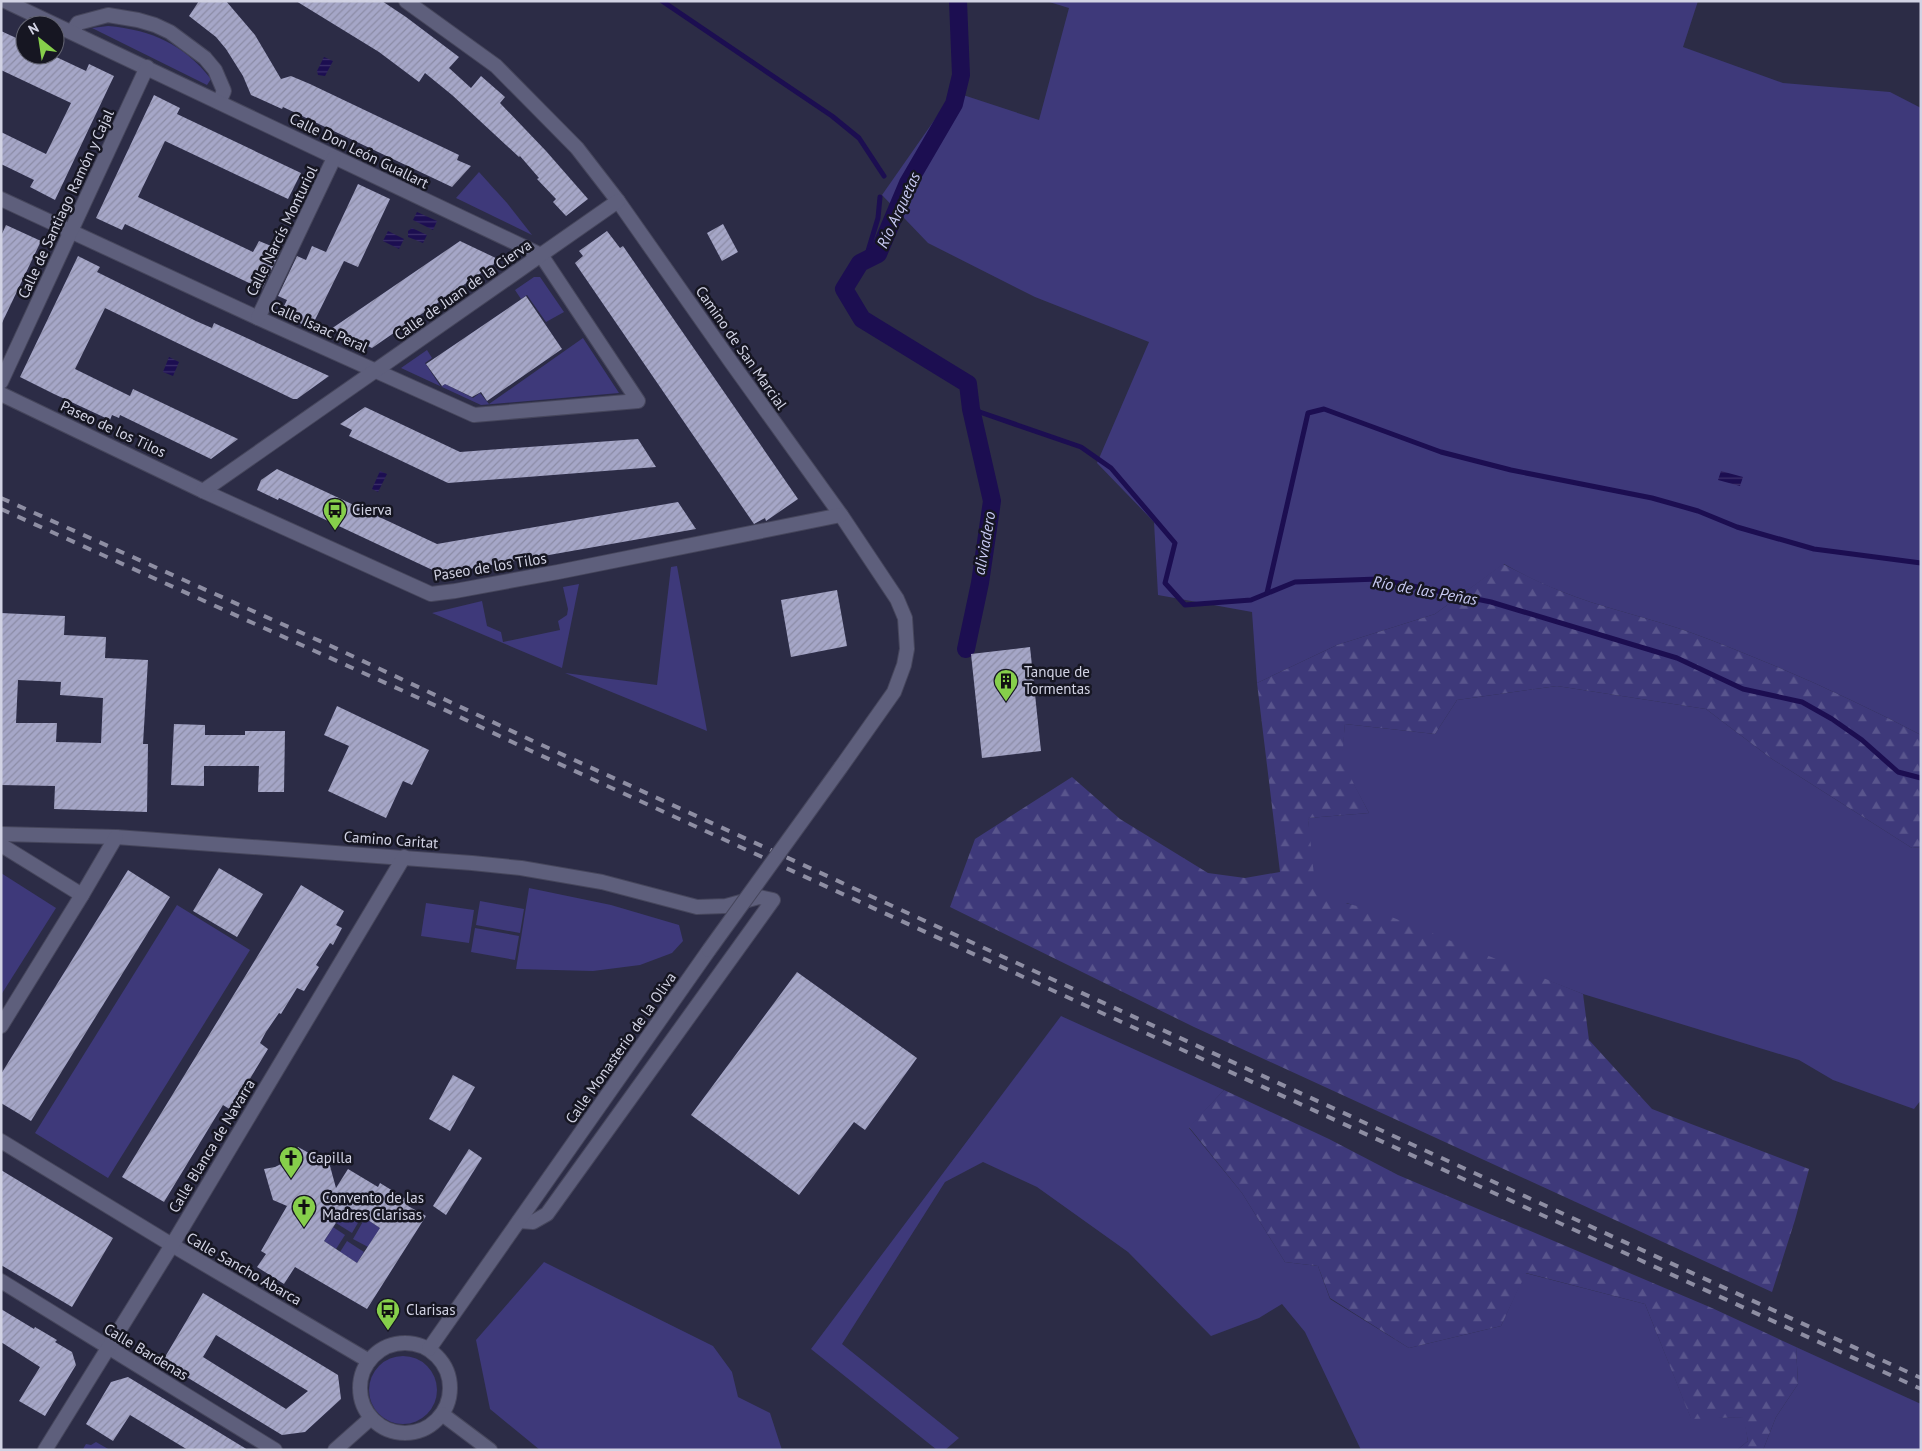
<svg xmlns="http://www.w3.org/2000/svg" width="1922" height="1451" font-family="'PT Sans',sans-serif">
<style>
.green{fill:#3e397a}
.forest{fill:url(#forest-firs)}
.water{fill:url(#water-rules)}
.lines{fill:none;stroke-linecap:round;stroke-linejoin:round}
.stream{stroke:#1c0e51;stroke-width:5}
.canal{stroke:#1c0e51;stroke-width:18}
.building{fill:url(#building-hatch);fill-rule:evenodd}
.minor-casing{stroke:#46465c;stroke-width:16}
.minor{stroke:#5e5f7c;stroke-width:14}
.rail{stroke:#8e8ea3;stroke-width:4;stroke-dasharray:9 9;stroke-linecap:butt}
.minor-bridge-casing{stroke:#46465c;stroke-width:16;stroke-linecap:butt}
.minor-bridge{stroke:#5e5f7c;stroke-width:14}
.labels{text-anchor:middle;stroke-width:5;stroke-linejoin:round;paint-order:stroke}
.street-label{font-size:15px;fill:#d2d3e4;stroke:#161622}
.poi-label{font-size:15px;fill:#d2d3e4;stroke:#161622;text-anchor:start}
.water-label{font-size:16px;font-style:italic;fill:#c8caf3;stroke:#161622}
</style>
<defs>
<pattern id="forest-firs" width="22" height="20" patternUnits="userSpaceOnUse" patternTransform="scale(1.25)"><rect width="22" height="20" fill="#3e397a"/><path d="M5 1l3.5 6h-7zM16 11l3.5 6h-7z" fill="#59558d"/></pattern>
<pattern id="water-rules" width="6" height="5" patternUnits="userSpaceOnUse" patternTransform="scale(1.25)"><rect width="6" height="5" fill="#1c0e51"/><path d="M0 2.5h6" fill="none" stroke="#3c306a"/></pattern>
<pattern id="building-hatch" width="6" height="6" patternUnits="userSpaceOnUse" patternTransform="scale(1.25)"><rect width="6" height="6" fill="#a5a6c7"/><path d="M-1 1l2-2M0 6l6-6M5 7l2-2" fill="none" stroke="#8c8ca6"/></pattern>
</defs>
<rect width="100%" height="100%" fill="#2c2c46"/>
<g class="green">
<path d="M 1046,1 L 1698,1 L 1683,47 L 1783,83 L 1890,92 L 1921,108 L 1921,735 C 1847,696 1770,662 1692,633 C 1654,619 1614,611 1576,597 C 1551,588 1527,577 1504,564 L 1435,614 L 1337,645 L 1257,683 L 1252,612 L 1158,595 L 1154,522 L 1097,463 L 1149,342 L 1035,297 L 928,243 L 882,195 L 954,92 L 1039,120 L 1069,8 Z"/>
<path d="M 108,26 C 152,30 183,44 211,79 L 207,85 L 92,28 Z"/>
<path d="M 479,172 L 507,203 L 532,235 L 456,198 Z"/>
<path d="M 534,277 L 540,277 L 564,312 L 546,322 L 527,295 L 521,299 L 515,290 Z"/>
<path d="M 583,338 L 619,393 L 481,405 L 401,368 L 427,350 L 432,358 L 425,363 L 441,387 L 445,384 L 473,398 L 480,393 L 489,404 Z"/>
<path d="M 677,566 L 707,731 L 565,673 L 657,685 L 671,567 Z"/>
<path d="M 579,584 L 562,668 L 432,613 L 482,601 L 487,626 L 501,632 L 503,642 L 560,630 L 558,621 L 567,615 L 568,609 L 563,587 Z"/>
<path d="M 1557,686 L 1706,709 L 1772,759 L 1912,848 L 1921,847 L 1921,1100 L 1914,1109 L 1833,1080 L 1799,1060 L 1583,994 L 1347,903 L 1313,909 L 1308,818 L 1369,813 L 1341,761 L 1345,724 L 1435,734 L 1457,700 Z"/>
<path d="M 1,873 L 56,908 L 1,995 Z"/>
<path d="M 529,888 L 611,905 L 679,925 L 683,941 L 672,953 L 640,965 L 593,971 L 516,969 Z"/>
<path d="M 480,901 L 524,909 L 520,933 L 476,925 Z"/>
<path d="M 426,903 L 474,910 L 469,943 L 421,936 Z"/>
<path d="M 177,905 L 250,950 L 108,1178 L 35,1133 Z"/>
<path d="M 475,928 L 519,936 L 515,960 L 471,952 Z"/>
<path d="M 1061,1016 L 1224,1090 L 1189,1128 L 1242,1193 L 1285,1262 L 1318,1266 L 1330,1299 L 1409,1348 L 1501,1326 L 1525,1273 L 1645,1304 L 1691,1418 L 1744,1417 L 1748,1441 L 1737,1450 L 1361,1450 L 1305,1332 L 1282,1304 L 1259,1318 L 1211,1336 L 1128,1252 L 1037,1187 L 983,1162 L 945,1182 L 842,1344 L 959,1438 L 945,1450 L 937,1450 L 811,1349 Z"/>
<path d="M 347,1206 L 362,1216 L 352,1233 L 336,1223 Z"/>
<path d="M 365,1218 L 380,1228 L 368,1247 L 353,1239 Z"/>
<path d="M 333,1227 L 345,1235 L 336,1249 L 324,1241 Z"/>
<path d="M 347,1241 L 364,1252 L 357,1263 L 340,1252 Z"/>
<path d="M 544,1262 L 713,1346 L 732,1372 L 738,1397 L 770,1413 L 782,1450 L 540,1450 L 490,1409 L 476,1340 Z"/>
<path d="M 1796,1347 L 1921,1404 L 1921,1450 L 1763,1450 L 1776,1417 L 1798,1384 Z"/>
<circle cx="403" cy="1390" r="34"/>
<path d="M 96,1442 L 110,1450 L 83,1449 L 86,1444 L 91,1445 Z"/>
</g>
<g class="forest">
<path d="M 1503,564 C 1527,576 1551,588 1576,597 C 1614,611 1654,619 1692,633 C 1770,662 1847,696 1921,735 L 1921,847 L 1912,848 L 1772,759 L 1706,709 L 1557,686 L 1457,700 L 1435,734 L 1345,724 L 1342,761 L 1369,813 L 1308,818 L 1316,895 L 1379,912 L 1583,994 L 1589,1040 L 1652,1109 L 1809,1169 L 1795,1220 L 1772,1292 L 1194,1027 L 950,907 L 975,839 L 1072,777 L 1120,819 L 1208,873 L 1245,878 L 1280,872 L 1257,683 L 1337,645 L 1435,614 Z"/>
<path d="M 1224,1090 L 1329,1139 L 1398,1175 L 1712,1308 L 1796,1347 L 1798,1384 L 1776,1417 L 1763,1450 L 1737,1450 L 1748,1441 L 1743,1417 L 1691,1419 L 1645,1304 L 1526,1273 L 1501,1326 L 1409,1348 L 1330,1298 L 1318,1266 L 1285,1262 L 1242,1193 L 1189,1127 Z"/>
</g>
<g class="water">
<path d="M 324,57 L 333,61 L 325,76 L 318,75 L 317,71 Z"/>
<path d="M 417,212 L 437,221 L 433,230 L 413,220 Z"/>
<path d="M 412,228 L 427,235 L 423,243 L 408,237 L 408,231 Z"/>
<path d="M 388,231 L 404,239 L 399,249 L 383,241 Z"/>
<path d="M 169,357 L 179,362 L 173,376 L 163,372 Z"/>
<path d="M 380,471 L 387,474 L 378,492 L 372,489 Z"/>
<path d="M 1721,471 L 1743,477 L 1740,486 L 1718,480 Z"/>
</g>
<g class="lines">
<g class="stream">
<path d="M 662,1 L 832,116 L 859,138 L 884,176"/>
<path d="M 865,261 L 878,218 L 880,197"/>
<path d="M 971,409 L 1081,447 L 1111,468 L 1175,543 L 1165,583 L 1185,605 L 1251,600 L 1295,582 L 1378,579 L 1491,602 L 1677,658 L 1743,689 L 1802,702 L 1832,719 L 1862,740 L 1898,772 L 1921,778"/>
<path d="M 1267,593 L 1308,413 L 1324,409 L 1441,452 L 1511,470 L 1652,498 L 1698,511 L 1737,527 L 1814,549 L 1921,563"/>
</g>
<path class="canal" d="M 958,1 L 961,75 L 954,104 L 908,183 L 878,254 L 860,263 L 844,289 L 862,319 L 968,384 L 971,409 L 992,501 L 980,583 L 966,649"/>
</g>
<g class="building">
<path d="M 199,1 L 226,1 L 255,35 L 281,79 L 291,76 L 310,84 L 459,155 L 457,160 L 471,166 L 452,187 L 283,107 L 282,109 L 251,95 L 243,76 L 226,49 L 216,37 L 189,16 Z"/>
<path d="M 296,1 L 382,1 L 406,17 L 459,57 L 449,68 L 471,88 L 481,76 L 505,97 L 500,103 L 546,151 L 588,199 L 566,216 L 553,202 L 556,199 L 537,179 L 539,178 L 520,156 L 519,157 L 452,95 L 425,73 L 419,82 L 379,52 Z"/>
<path d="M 1,31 L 25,42 L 25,55 L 52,55 L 86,71 L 89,64 L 114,76 L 55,200 L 30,187 L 34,180 L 1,164 L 1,132 L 46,154 L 71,103 L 1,70 Z"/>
<path d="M 154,95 L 180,108 L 177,114 L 301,173 L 288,199 L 165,141 L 138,197 L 253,252 L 259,241 L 281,250 L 262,289 L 125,224 L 122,230 L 96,218 Z"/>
<path d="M 358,184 L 390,199 L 358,267 L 344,261 L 311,328 L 284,316 L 288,308 L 284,306 L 287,300 L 278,296 L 297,256 L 306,260 L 312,246 L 326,252 Z"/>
<path d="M 723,224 L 738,252 L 722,261 L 707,233 Z"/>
<path d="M 6,225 L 41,241 L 1,325 L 1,236 Z"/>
<path d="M 607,231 L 620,248 L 623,246 L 798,499 L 766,521 L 765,518 L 754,524 L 575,263 L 583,256 L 579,251 Z"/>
<path d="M 460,241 L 500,260 L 372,348 L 331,329 Z"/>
<path d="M 78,256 L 100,267 L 97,272 L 196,321 L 212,328 L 214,323 L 329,376 L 297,399 L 293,399 L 105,308 L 75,369 L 130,396 L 133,389 L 238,439 L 211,459 L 120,415 L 119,418 L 112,415 L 110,420 L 54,394 L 20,377 Z"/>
<path d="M 526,296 L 562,349 L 487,401 L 481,392 L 472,397 L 445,384 L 442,386 L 426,364 Z"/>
<path d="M 365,407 L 460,452 L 638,439 L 656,467 L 448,483 L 349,436 L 352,430 L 340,424 Z"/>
<path d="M 277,469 L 437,544 L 678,502 L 696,529 L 441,574 L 279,498 L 278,500 L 257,490 L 261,480 Z"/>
<path d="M 837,590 L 847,646 L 791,657 L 781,600 Z"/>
<path d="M 1,613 L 65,616 L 64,635 L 106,637 L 105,658 L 148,660 L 143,744 L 148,744 L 147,812 L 54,809 L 55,786 L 1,785 ZM 18,680 L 61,682 L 60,695 L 103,698 L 101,743 L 56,742 L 57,723 L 16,723 Z"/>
<path d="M 1030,647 L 1041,751 L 982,758 L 971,654 Z"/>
<path d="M 337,706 L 429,750 L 412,785 L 403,781 L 386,818 L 328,791 L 349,746 L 324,735 Z"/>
<path d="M 174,724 L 205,725 L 205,735 L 245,735 L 245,731 L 285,731 L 284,792 L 258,792 L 259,766 L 204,766 L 204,786 L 171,785 Z"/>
<path d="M 219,868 L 263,894 L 237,937 L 193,911 Z"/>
<path d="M 128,870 L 170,897 L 31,1121 L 1,1103 L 1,1074 Z"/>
<path d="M 301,885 L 344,911 L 336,925 L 342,928 L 333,945 L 330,943 L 316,965 L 319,967 L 304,991 L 297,988 L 281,1014 L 279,1013 L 266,1032 L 260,1043 L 268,1049 L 231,1110 L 223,1105 L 164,1202 L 122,1177 Z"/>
<path d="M 797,972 L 917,1058 L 865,1130 L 854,1122 L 799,1195 L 691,1115 Z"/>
<path d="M 453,1075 L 475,1087 L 450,1131 L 429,1119 Z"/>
<path d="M 298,1147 L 316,1157 L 327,1155 L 336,1188 L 348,1169 L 378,1187 L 380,1183 L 411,1202 L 408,1206 L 426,1216 L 367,1309 L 295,1267 L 284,1284 L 257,1267 L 266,1254 L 261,1251 L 287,1206 L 273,1200 L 264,1169 L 275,1167 L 289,1160 ZM 347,1206 L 380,1228 L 357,1263 L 324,1241 Z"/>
<path d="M 469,1149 L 482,1158 L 446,1215 L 433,1206 Z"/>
<path d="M 1,1170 L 113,1238 L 72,1307 L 1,1265 Z"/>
<path d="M 203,1293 L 338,1375 L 341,1399 L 305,1432 L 282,1435 L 162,1362 ZM 216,1335 L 257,1360 L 308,1391 L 286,1409 L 203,1357 Z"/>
<path d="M 1,1309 L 34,1329 L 35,1327 L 57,1340 L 55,1342 L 72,1352 L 76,1365 L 45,1416 L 19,1401 L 40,1367 L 1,1342 Z"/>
<path d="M 128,1377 L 212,1428 L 248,1450 L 188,1450 L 130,1415 L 113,1441 L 86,1424 L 111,1382 Z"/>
</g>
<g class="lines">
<g class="minor-casing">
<g id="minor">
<path d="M 406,1 L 496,66 L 577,148 L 618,201 L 731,362 L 841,515 L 897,599 L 905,618 L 907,649 L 904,665 L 894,692 L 841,767"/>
<path d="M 72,32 L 78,23 L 108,15 L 138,20 L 155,25 L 170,32 L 205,58 L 215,70 L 224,91 L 219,102"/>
<path d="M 1,199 L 258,318 L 474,415 L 638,401 L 541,255 L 5,1"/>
<path d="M 258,318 L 334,158"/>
<path d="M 1,382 L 147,67"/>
<path d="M 1,394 L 203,491 L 431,594 L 455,591 L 558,572 L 841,515"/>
<path d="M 203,491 L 618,201"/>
<path d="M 1,834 L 116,837 L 472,863 L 521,868 L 602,882 L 697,907 L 726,906 L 759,897 L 773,900 L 547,1214 L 533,1222 L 519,1221"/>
<path d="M 1,845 L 82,895"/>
<path d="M 1,1026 L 82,895 L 116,837"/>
<path d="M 1,1141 L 172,1245 L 369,1361"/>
<path d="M 1,1281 L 275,1450"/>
<circle cx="405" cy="1388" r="45"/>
<path d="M 429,1349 L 709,950"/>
<path d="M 442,1414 L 490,1450"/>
<path d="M 45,1450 L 172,1245 L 404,857"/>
<path d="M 335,1450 L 371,1418"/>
</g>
</g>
<use href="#minor" class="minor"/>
<g class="rail">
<path d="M 1,498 L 331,646 L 533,741 L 1921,1378"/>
<path d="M 1,509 L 443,709 L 529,750 L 1921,1389"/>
</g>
<g class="minor-bridge-casing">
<path id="minor-bridge" d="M 709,950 L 841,767"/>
</g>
<use href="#minor-bridge" class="minor-bridge"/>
</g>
<defs>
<g id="bus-pin" transform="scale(1.25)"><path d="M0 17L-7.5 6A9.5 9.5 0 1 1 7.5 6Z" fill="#86cf4b" stroke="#161622"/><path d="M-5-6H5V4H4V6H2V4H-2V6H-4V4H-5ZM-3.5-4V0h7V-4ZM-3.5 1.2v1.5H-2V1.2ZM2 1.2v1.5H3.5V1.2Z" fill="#111"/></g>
<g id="building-pin" transform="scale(1.25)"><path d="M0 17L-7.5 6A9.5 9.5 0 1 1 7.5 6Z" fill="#86cf4b" stroke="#161622"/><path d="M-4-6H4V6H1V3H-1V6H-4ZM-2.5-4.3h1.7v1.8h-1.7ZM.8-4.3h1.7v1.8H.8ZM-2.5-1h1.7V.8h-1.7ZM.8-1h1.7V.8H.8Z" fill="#111"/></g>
<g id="church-pin" transform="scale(1.25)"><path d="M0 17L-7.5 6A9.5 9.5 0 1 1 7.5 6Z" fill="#86cf4b" stroke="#161622"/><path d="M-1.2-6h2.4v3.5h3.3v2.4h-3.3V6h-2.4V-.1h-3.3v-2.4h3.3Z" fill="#111"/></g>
</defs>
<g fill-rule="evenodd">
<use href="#bus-pin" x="335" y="510"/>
<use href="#building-pin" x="1006" y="681"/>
<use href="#church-pin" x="291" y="1158"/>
<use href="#church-pin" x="304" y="1207"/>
<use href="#bus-pin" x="388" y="1310"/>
</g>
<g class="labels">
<g class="street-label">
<text transform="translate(359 151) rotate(26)" y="5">Calle Don León Guallart</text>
<text transform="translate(66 204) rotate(-65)" y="5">Calle de Santiago Ramón y Cajal</text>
<text transform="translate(282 231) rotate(-64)" y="5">Calle Narcís Monturiol</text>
<text transform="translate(463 290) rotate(-35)" y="5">Calle de Juan de la Cierva</text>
<text transform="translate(319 327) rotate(24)" y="5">Calle Isaac Peral</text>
<text transform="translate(741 348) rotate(55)" y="5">Camino de San Marcial</text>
<text transform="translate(113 429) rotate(25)" y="5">Paseo de los Tilos</text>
<text transform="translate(490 567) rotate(-9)" y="5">Paseo de los Tilos</text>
<text transform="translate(391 840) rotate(4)" y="5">Camino Caritat</text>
<text transform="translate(621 1048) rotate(-55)" y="5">Calle Monasterio de la Oliva</text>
<text transform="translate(212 1146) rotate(-59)" y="5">Calle Blanca de Navarra</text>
<text transform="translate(244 1269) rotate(30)" y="5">Calle Sancho Abarca</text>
<text transform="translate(146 1352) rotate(31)" y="5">Calle Bardenas</text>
</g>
<g class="poi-label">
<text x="352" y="515">Cierva</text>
<text x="1024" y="677">Tanque de<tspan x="1024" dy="17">Tormentas</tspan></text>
<text x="308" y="1163">Capilla</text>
<text x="322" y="1203">Convento de las<tspan x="322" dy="17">Madres Clarisas</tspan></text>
<text x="406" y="1315">Clarisas</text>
</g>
<g class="water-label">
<text transform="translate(898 210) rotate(-65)" y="6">Río Arquetas</text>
<text transform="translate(984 543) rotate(-80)" y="6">aliviadero</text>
<text transform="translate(1425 590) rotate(10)" y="6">Río de las Peñas</text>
</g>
</g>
<rect width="1922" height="1451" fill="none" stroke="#d2d3e4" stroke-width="5"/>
<g transform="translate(40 40) rotate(330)"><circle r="24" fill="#161622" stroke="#616270"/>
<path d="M0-4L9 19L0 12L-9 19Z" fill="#86cf4b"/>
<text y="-8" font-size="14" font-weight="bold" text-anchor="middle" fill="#d2d3e4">N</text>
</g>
</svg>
